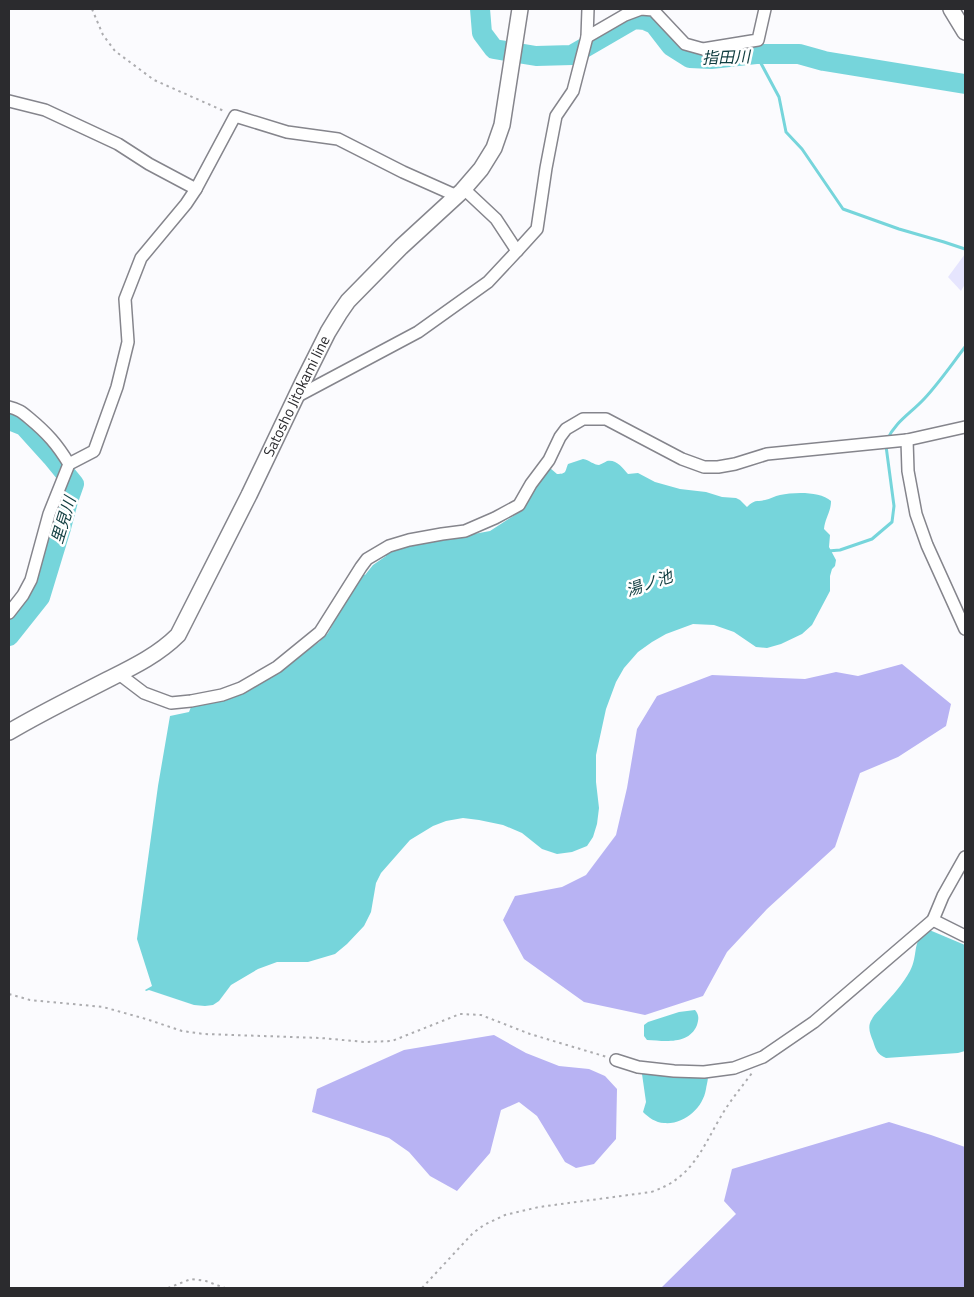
<svg xmlns="http://www.w3.org/2000/svg" width="974" height="1297" font-family="'Titillium Web','Noto Sans JP',sans-serif">
<style>
.green{fill:#e6e5fe}
.forest{fill:#b8b3f3}
.water{fill:#76d5db}
.lines{fill:none;stroke-linecap:round;stroke-linejoin:round}
.stream{stroke:#76d5db;stroke-width:3}
.river{stroke:#76d5db;stroke-width:20}
.minor-casing{stroke:#85858c;stroke-width:14}
.major-casing{stroke:#85858c;stroke-width:18}
.path{stroke:#acacaf;stroke-width:2;stroke-dasharray:2.5 4;stroke-linecap:butt}
.minor{stroke:#fff;stroke-width:11}
.major{stroke:#fff;stroke-width:15}
.labels{text-anchor:middle;stroke-width:5;stroke-linejoin:round;paint-order:stroke}
.street-label{font-size:15px;fill:#2b2b2e;stroke:#fff}
.water-label{font-size:16px;font-style:italic;fill:#113e41;stroke:#fff}
</style>
<rect width="100%" height="100%" fill="#fbfbfe"/>
<path class="green" d="M 965,254 L 965,284 L 961,291 L 948,277 Z"/>
<g class="forest">
<path d="M 902,664 L 951,704 L 946,726 L 898,757 L 860,773 L 835,847 L 767,909 L 727,952 L 703,996 L 645,1015 L 584,1002 L 524,959 L 503,920 L 515,896 L 562,887 L 586,875 L 616,835 L 627,788 L 637,729 L 657,696 L 712,675 L 805,679 L 836,672 L 858,676 Z"/>
<path d="M 494,1035 L 526,1053 L 559,1066 L 589,1069 L 605,1076 L 617,1089 L 616,1139 L 594,1164 L 576,1168 L 565,1162 L 537,1116 L 519,1102 L 501,1110 L 490,1153 L 457,1191 L 430,1176 L 409,1152 L 389,1138 L 312,1112 L 317,1089 L 404,1050 Z"/>
<path d="M 889,1122 L 931,1135 L 965,1147 L 965,1288 L 661,1288 L 736,1214 L 724,1201 L 732,1169 Z"/>
</g>
<g class="water">
<path d="M 583,459 C 589,460 594,465 599,465 C 602,464 605,462 607,461 C 616,459 623,468 628,474 L 638,473 L 655,482 L 680,489 L 706,492 L 722,497 L 736,498 L 740,500 L 747,507 C 755,499 756,502 765,500 C 770,499 775,496 780,495 C 794,492 820,491 831,501 C 831,512 825,518 824,529 L 830,535 L 829,547 L 836,560 L 835,566 L 832,569 L 830,576 L 830,591 L 812,625 L 802,634 L 781,644 L 767,648 L 756,647 L 734,632 L 714,625 L 693,624 L 666,634 L 652,642 L 638,652 L 624,668 L 616,682 L 606,709 L 596,755 L 596,782 L 599,808 L 597,824 L 593,837 L 587,846 L 572,852 L 557,854 L 542,849 L 522,833 L 503,825 L 479,820 L 463,818 L 446,821 L 433,826 L 410,840 L 381,873 L 376,883 L 371,912 L 364,926 L 347,944 L 335,954 L 308,962 L 277,962 L 258,969 L 231,985 L 219,1001 L 213,1005 L 205,1006 L 194,1005 L 149,990 L 146,991 L 145,990 L 152,986 L 137,939 L 158,786 L 170,716 L 189,712 L 191,707 L 203,705 L 203,700 L 288,664 L 319,642 L 328,633 L 360,574 L 365,575 L 373,565 L 386,556 L 383,552 L 437,536 L 441,540 L 490,531 L 521,511 L 541,475 L 550,468 L 557,474 C 567,474 565,471 568,464 Z"/>
<path d="M 927,929 L 965,945 L 965,1051 L 958,1053 L 886,1058 C 877,1054 876,1050 873,1041 C 870,1034 867,1026 872,1019 C 874,1014 879,1011 882,1007 C 892,996 903,984 910,971 C 919,954 911,943 927,929 Z"/>
<path d="M 695,1010 C 699,1015 699,1018 697,1025 C 689,1045 665,1041 647,1040 L 644,1036 L 644,1025 L 648,1022 L 679,1012 Z"/>
<path d="M 645,1073 C 666,1079 686,1075 707,1073 C 709,1078 707,1083 706,1089 C 703,1108 684,1125 664,1123 C 656,1123 648,1117 643,1112 L 646,1102 L 642,1074 Z"/>
</g>
<g class="lines">
<g class="stream">
<path d="M 756,54 L 779,97 L 786,132 L 802,149 L 843,209 L 899,229 L 944,242 L 965,249"/>
<path d="M 887,440 C 895,422 911,413 924,399 C 939,383 952,364 965,347"/>
<path d="M 828,551 L 840,550 L 872,539 L 892,522 L 894,506 L 886,446"/>
</g>
<g class="river">
<path d="M 480,9 L 482,33 L 494,49 L 536,56 L 572,55 L 634,19 L 645,20 L 654,24 L 671,46 L 690,58 L 711,59 L 756,54 L 799,54 L 824,61 L 965,84"/>
<path d="M 9,420 L 24,426 L 52,457 L 74,484 L 68,501 L 61,528 L 40,597 L 9,636"/>
</g>
<g class="minor-casing">
<g id="minor">
<path d="M 587,37 L 625,15 L 641,9 L 653,10 L 685,44 L 703,49 L 758,40 L 765,9"/>
<path d="M 9,101 L 45,110 L 118,144 L 149,164 L 196,189"/>
<path d="M 464,189 L 496,219 L 517,251 L 537,229 L 546,168 L 556,116 L 573,91 L 587,37 L 588,9"/>
<path d="M 296,397 L 418,332 L 488,282 L 517,251"/>
<path d="M 9,407 C 18,409 22,412 29,418 C 47,433 57,444 69,464"/>
<path d="M 907,440 L 908,471 L 916,514 L 927,545 L 965,629"/>
<path d="M 9,613 L 23,595 L 31,580 L 49,514 L 69,464 L 94,451 L 117,387 L 128,342 L 125,299 L 141,258 L 186,204 L 196,189 L 235,116 L 287,132 L 338,139 L 403,172 L 457,196"/>
<path d="M 119,674 L 144,693 L 171,703 L 191,701 L 222,695 L 241,688 L 277,667 L 320,632 L 361,567 L 367,559 L 389,546 L 409,540 L 442,534 L 465,531 L 495,518 L 519,505 L 531,484 L 549,460 L 560,437 L 566,429 L 583,419 L 606,419 L 682,459 L 704,467 L 718,467 L 735,464 L 767,454 L 907,440 L 965,427"/>
<path d="M 933,920 L 965,936"/>
<path d="M 616,1060 L 638,1067 L 674,1071 L 704,1072 L 734,1068 L 763,1057 L 814,1022 L 933,920 L 943,896 L 965,857"/>
</g>
</g>
<g class="major-casing">
<g id="major">
<path d="M 951,9 L 965,32"/>
<path id="s1" d="M 9,732 C 41,713 74,697 107,680 C 133,667 158,655 178,635 L 249,495 L 303,382 L 328,332 L 339,314 L 348,301 L 401,247 L 462,191 L 481,169 L 494,148 L 502,125 L 520,9"/>
</g>
</g>
<g class="path">
<path d="M 92,9 L 103,35 L 115,51 L 154,80 L 224,111"/>
<path d="M 9,994 L 30,1000 L 103,1007 L 146,1019 L 182,1031 L 204,1034 L 321,1038 L 365,1042 L 392,1041 L 460,1014 L 481,1015 L 530,1034 L 607,1057"/>
<path d="M 168,1288 L 191,1279 L 206,1281 L 225,1288"/>
<path d="M 422,1288 L 473,1233 L 484,1225 L 505,1215 L 539,1207 L 651,1192 C 691,1179 701,1151 720,1118 C 729,1102 741,1088 752,1073"/>
</g>
<use href="#minor" class="minor"/>
<use href="#major" class="major"/>
</g>
<g class="labels">
<g class="street-label">
<text dy="5" stroke="none"><textPath href="#s1" startOffset="462">Satosho Jitokami line</textPath></text>
</g>
<g class="water-label">
<text transform="translate(726 57) rotate(-2)" y="6">指田川</text>
<text transform="translate(63 520) rotate(-73)" y="6">里見川</text>
<text transform="translate(649 583) rotate(-19)" y="6">湯ノ池</text>
</g>
</g>
<rect width="974" height="1297" fill="none" stroke="#2b2b2e" stroke-width="20"/>
</svg>
